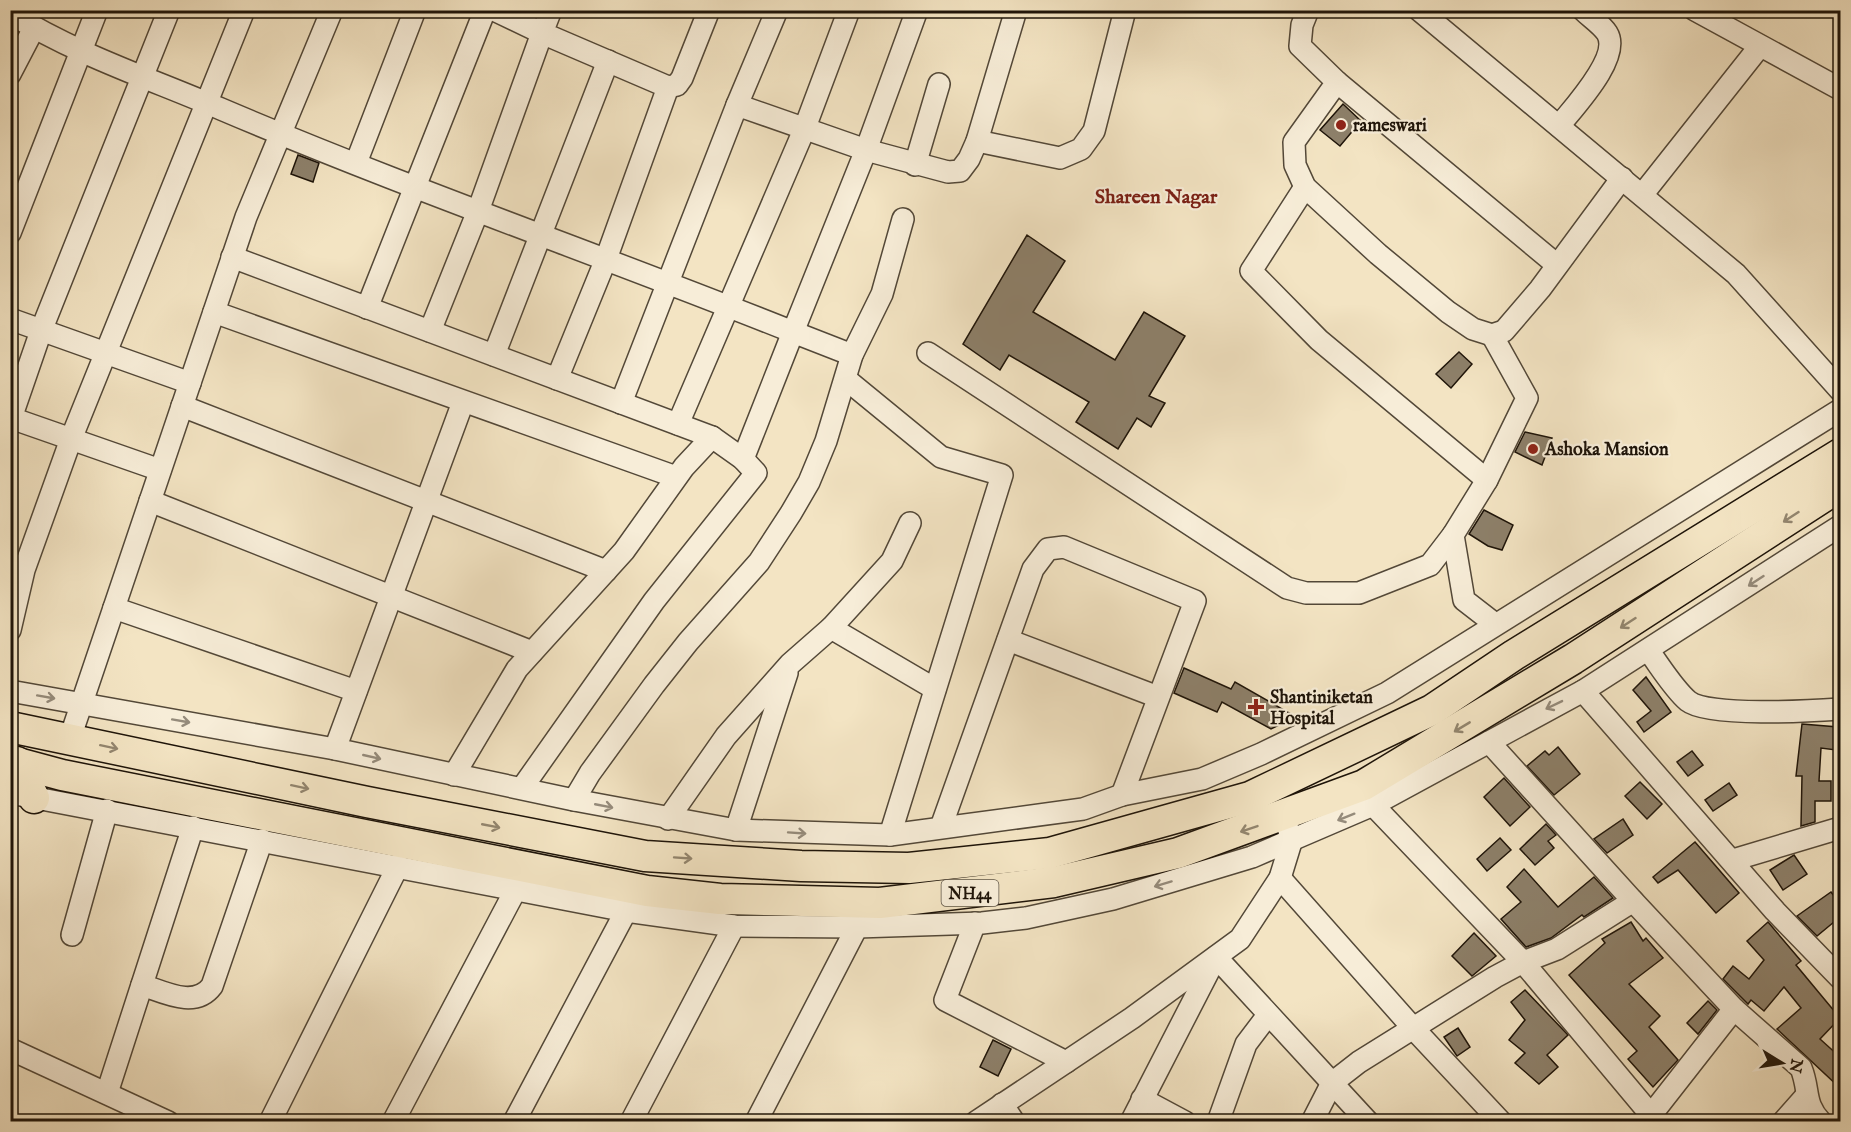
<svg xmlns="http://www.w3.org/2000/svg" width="1851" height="1132" font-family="'IM FELL English',serif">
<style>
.building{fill:#8d806a;stroke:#1e1409;stroke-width:1.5}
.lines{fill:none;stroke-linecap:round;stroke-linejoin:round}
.minor-casing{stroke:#534838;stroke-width:24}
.highway-casing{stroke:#1e1409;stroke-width:33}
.minor{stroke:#f7edd8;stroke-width:21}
.highway{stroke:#f3e4c3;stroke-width:30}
.oneway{stroke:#93866f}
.oneway2{stroke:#958b7b}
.poi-dot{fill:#8f2418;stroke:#f7edd8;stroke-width:2}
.labels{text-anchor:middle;stroke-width:4.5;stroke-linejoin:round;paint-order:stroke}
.shield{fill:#f7edd8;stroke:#5f5547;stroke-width:1.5}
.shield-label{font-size:16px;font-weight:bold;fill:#1e1409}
.poi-label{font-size:18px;font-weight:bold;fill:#1e1409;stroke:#f7edd8;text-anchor:start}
.neighbourhood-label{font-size:20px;font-weight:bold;fill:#7a1f14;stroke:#f7edd8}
</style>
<rect width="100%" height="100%" fill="#f3e4c3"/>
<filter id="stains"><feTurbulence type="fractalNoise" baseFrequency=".00333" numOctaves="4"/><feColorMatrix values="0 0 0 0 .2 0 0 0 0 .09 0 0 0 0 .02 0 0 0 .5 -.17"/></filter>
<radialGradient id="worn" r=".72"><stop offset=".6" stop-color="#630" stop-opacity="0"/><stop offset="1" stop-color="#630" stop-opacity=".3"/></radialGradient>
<g class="building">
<path d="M 1343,104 L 1361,121 L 1340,146 L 1320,130 Z"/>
<path d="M 298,155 L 319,163 L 313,182 L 291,174 Z"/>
<path d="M 1027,235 L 1065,261 L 1033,312 L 1115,360 L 1144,312 L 1185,336 L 1149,396 L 1165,403 L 1151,427 L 1137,418 L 1118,449 L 1076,422 L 1089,402 L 1009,355 L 1000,370 L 963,344 Z"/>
<path d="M 1459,352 L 1472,364 L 1451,388 L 1436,374 Z"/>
<path d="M 1525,432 L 1552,438 L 1542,465 L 1515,452 Z"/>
<path d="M 1484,510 L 1513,525 L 1502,550 L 1488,546 L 1469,534 Z"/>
<path d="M 1184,668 L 1231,689 L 1235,682 L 1296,717 L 1271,729 L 1222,702 L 1217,712 L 1174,693 Z"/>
<path d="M 1646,677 L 1671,712 L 1644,732 L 1637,722 L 1651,711 L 1633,690 Z"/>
<path d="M 1802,724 L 1838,727 L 1836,750 L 1821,748 L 1819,781 L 1831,781 L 1831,801 L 1815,801 L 1815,822 L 1801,826 L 1802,776 L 1796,776 Z"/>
<path d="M 1558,747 L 1580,774 L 1554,795 L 1527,766 L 1545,751 L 1549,755 Z"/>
<path d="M 1692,751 L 1703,765 L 1688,776 L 1677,762 Z"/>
<path d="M 1504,778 L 1530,807 L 1510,826 L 1484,797 Z"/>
<path d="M 1640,782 L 1662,804 L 1647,819 L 1625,796 Z"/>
<path d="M 1729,783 L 1737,795 L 1713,811 L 1705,800 Z"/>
<path d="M 1623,819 L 1633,835 L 1607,853 L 1594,839 Z"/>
<path d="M 1546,824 L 1556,835 L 1548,841 L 1554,848 L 1535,865 L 1520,849 Z"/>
<path d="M 1500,838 L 1511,850 L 1487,871 L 1477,859 Z"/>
<path d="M 1695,842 L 1739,893 L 1716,913 L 1678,870 L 1658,883 L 1653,877 Z"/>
<path d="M 1794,855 L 1807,874 L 1783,890 L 1770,870 Z"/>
<path d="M 1524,869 L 1558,907 L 1594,877 L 1613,898 L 1584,917 L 1582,915 L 1551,938 L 1526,947 L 1501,919 L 1521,902 L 1507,887 Z"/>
<path d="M 1831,892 L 1840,904 L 1840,917 L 1817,936 L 1797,916 Z"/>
<path d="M 1631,922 L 1643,941 L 1646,938 L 1663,958 L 1629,984 L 1660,1016 L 1649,1027 L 1678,1060 L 1653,1087 L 1628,1059 L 1637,1051 L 1569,975 L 1605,943 L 1602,939 Z"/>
<path d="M 1768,922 L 1801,961 L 1796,965 L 1840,1018 L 1820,1039 L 1840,1057 L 1840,1088 L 1777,1029 L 1801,1008 L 1784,987 L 1764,1011 L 1751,1000 L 1748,1004 L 1723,979 L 1733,966 L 1749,979 L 1764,960 L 1747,941 Z"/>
<path d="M 1474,933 L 1496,956 L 1472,976 L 1452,956 Z"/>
<path d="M 1525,990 L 1568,1035 L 1547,1055 L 1558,1067 L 1539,1084 L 1515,1063 L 1525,1053 L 1509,1040 L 1525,1020 L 1511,1002 Z"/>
<path d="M 1708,1001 L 1717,1010 L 1698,1034 L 1687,1023 Z"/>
<path d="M 1458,1028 L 1470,1047 L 1457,1056 L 1444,1037 Z"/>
<path d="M 993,1040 L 1011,1049 L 998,1076 L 980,1067 Z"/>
</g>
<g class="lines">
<g class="minor-casing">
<g id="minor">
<path d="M 551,10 L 542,33 L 668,87 L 677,85 L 682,78 L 709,10"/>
<path d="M 917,10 L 866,150 L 948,172 L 960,171 L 969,159 L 977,141 L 1016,10"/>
<path d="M 1308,10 L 1302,25 L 1300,46 L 1337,82 L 1294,142 L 1295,165 L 1305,187 L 1378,254 L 1448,312 L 1473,329 L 1492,335 L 1504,331 L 1540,289 L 1622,178"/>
<path d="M 1419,10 L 1736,274 L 1840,390"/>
<path d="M 1695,10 L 1840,89"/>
<path d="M 10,13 C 75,54 151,79 221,109 C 409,189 603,256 793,332 L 866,150 L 737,105 L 621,403"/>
<path d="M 10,74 L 34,28"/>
<path d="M 1337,82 L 1557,265"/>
<path d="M 737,105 L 777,10"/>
<path d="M 1559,126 C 1573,108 1622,57 1607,33 C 1602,25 1590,17 1583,10"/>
<path d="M 977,141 L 1060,158 L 1081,149 L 1094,131 L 1125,10"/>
<path d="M 356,163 L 415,10"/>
<path d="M 915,165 L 939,84"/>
<path d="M 1305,187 L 1251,271 L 1319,340 L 1487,480"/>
<path d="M 1642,195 L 1760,46"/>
<path d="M 10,233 L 97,10"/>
<path d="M 232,257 L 712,437 L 743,459 L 756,473 L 654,601 L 522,788"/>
<path d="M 367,308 L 485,10"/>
<path d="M 214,312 L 676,477"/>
<path d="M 10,319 L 190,383"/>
<path d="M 430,331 L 478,211 L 542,33 L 494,10"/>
<path d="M 1492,335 L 1527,398 L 1487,480 L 1453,535 L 1464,600 L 1495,624"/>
<path d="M 928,353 L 1287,588 L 1306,593 L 1359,593 L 1430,565 L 1453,535"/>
<path d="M 494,355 L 608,61"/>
<path d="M 557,379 L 606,259 L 668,87"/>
<path d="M 847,380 L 941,457 L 1002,475 L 890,835"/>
<path d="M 182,406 L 606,571"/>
<path d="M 678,424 L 804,130 L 849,10"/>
<path d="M 743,459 L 793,332 L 852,355"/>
<path d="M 160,470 L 11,418 L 41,331 L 169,10"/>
<path d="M 150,501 L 532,652"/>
<path d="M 114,608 L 356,691"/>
<path d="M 831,628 L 935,689"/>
<path d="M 10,630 L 24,570 L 71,439 L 244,10"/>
<path d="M 1008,640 L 1158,697"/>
<path d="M 1648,650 C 1660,666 1673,688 1688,701 C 1708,717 1812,711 1840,709"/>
<path d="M 10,691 L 335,749 L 574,800 L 736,830 L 890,835 L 1083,809 L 1122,795 L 1202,779 L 1261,754 L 1387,693 L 1840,410"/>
<path d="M 1583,691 L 1775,911 L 1840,978"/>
<path d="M 70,738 L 246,217 L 332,10"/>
<path d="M 1489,742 L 1633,901 L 1734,1009 L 1651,1115 L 1656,1122"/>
<path d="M 335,749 L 463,402"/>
<path d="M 454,775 L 517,669 L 624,551 L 684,467 L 712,437"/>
<path d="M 10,793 L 626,911 L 734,926 L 857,927 L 982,923 L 1026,918 L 1113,899 L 1252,857 L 1373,805 L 1583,691 L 1840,526"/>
<path d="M 574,800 L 590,773 L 654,685 L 688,642 L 759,562 L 791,513 L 809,482 L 826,441 L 852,355 L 882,294 L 903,219"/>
<path d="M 1373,805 L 1523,962 L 1651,1115 L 1644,1122"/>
<path d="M 668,819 L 726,736 L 790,664 L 831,628 L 892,561 L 910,523"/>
<path d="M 941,827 L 1033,569 L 1048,549 L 1064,547 L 1195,601 L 1122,795"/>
<path d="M 736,830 L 787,673"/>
<path d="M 1733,860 L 1840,828"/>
<path d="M 1280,878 L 1413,1028 L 1501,1122"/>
<path d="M 975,923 L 945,1000 L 1066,1062"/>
<path d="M 72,935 L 107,810"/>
<path d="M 142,985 C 164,992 195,1009 212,986 L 262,840"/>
<path d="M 1734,1009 L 1801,1068 C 1810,1090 1803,1103 1821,1122"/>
<path d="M 10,1049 L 168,1122"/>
<path d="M 107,1093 L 193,827"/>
<path d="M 1142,1099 L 1185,1122"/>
<path d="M 1002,1104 L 1014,1122"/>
<path d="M 270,1122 L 398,866"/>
<path d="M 393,1122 L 516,889"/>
<path d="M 514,1122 L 626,911"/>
<path d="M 631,1122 L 734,926"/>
<path d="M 756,1122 L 857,927"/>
<path d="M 976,1122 L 1132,1018 L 1240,939 L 1280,878 L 1292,839 L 1289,831"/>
<path d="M 1131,1122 L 1216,957 L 1368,1122"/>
<path d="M 1218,1122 L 1246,1044 L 1268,1015"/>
<path d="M 1312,1122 L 1332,1083 L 1359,1062 L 1495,977 L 1523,962 L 1557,949 L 1633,901"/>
<path d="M 1783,1122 L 1806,1096"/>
</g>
</g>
<g class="highway-casing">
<g id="highway">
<path d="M 10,727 L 367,802 L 645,856 L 801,866 L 909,868 L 1050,853 L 1250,797 L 1432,710 L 1514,655 L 1840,454"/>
<path d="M 10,761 L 62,775 L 647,891 L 720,899 L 880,903 L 1054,882 L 1178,853 L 1364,785 L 1573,659 L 1840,486"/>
<path d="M 17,762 L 34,798"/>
</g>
</g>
<use href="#minor" class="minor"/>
<use href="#highway" class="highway"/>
</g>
<defs><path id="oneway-shaft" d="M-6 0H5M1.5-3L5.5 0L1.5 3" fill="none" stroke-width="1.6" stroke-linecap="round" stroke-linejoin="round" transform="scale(1.5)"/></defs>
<g class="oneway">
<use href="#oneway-shaft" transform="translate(1791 517) rotate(147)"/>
<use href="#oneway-shaft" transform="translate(1628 623) rotate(147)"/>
<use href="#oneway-shaft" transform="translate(1462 727) rotate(149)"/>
<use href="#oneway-shaft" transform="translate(109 747) rotate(12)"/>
<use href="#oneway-shaft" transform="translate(300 787) rotate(12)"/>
<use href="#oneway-shaft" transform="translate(491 826) rotate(11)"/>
<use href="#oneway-shaft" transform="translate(1249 829) rotate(161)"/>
<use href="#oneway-shaft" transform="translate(683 858) rotate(4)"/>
</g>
<g class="oneway2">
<use href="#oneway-shaft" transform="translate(1756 581) rotate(147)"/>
<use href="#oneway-shaft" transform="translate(46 697) rotate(10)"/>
<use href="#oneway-shaft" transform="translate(1554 705) rotate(154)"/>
<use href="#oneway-shaft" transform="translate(181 721) rotate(10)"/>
<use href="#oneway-shaft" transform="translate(372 757) rotate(13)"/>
<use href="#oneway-shaft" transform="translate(604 806) rotate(11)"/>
<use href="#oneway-shaft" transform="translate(1346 817) rotate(158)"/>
<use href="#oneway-shaft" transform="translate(797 833) rotate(4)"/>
<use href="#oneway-shaft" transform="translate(1163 884) rotate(163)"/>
</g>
<g class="poi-dot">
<circle cx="1341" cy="125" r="6"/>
<circle cx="1533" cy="449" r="6"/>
<path d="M1253 698h6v6h6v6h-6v6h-6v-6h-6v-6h6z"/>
</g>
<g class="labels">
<rect class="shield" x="941.5" y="880" width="57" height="26" rx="4.5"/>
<g class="shield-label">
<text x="970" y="899">NH44</text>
</g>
<g class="poi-label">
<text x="1353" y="131">rameswari</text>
<text x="1545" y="455">Ashoka Mansion</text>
<text x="1270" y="703">Shantiniketan<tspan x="1270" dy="21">Hospital</tspan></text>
</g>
<g class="neighbourhood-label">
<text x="1156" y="203">Shareen Nagar</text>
</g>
</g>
<rect width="1851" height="1132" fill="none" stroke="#f3e4c3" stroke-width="36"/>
<rect x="12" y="12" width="1827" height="1108" fill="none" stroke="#1e1409" stroke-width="3"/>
<rect x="18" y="18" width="1815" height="1096" fill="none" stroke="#1e1409" stroke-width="1.5"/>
<g transform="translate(1782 1063) rotate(101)" stroke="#f7edd8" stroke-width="4.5" paint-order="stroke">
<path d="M0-4.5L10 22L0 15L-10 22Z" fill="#1e1409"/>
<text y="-9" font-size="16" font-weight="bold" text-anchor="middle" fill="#1e1409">N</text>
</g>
<rect width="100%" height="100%" filter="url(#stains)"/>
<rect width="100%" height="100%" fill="url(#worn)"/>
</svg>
